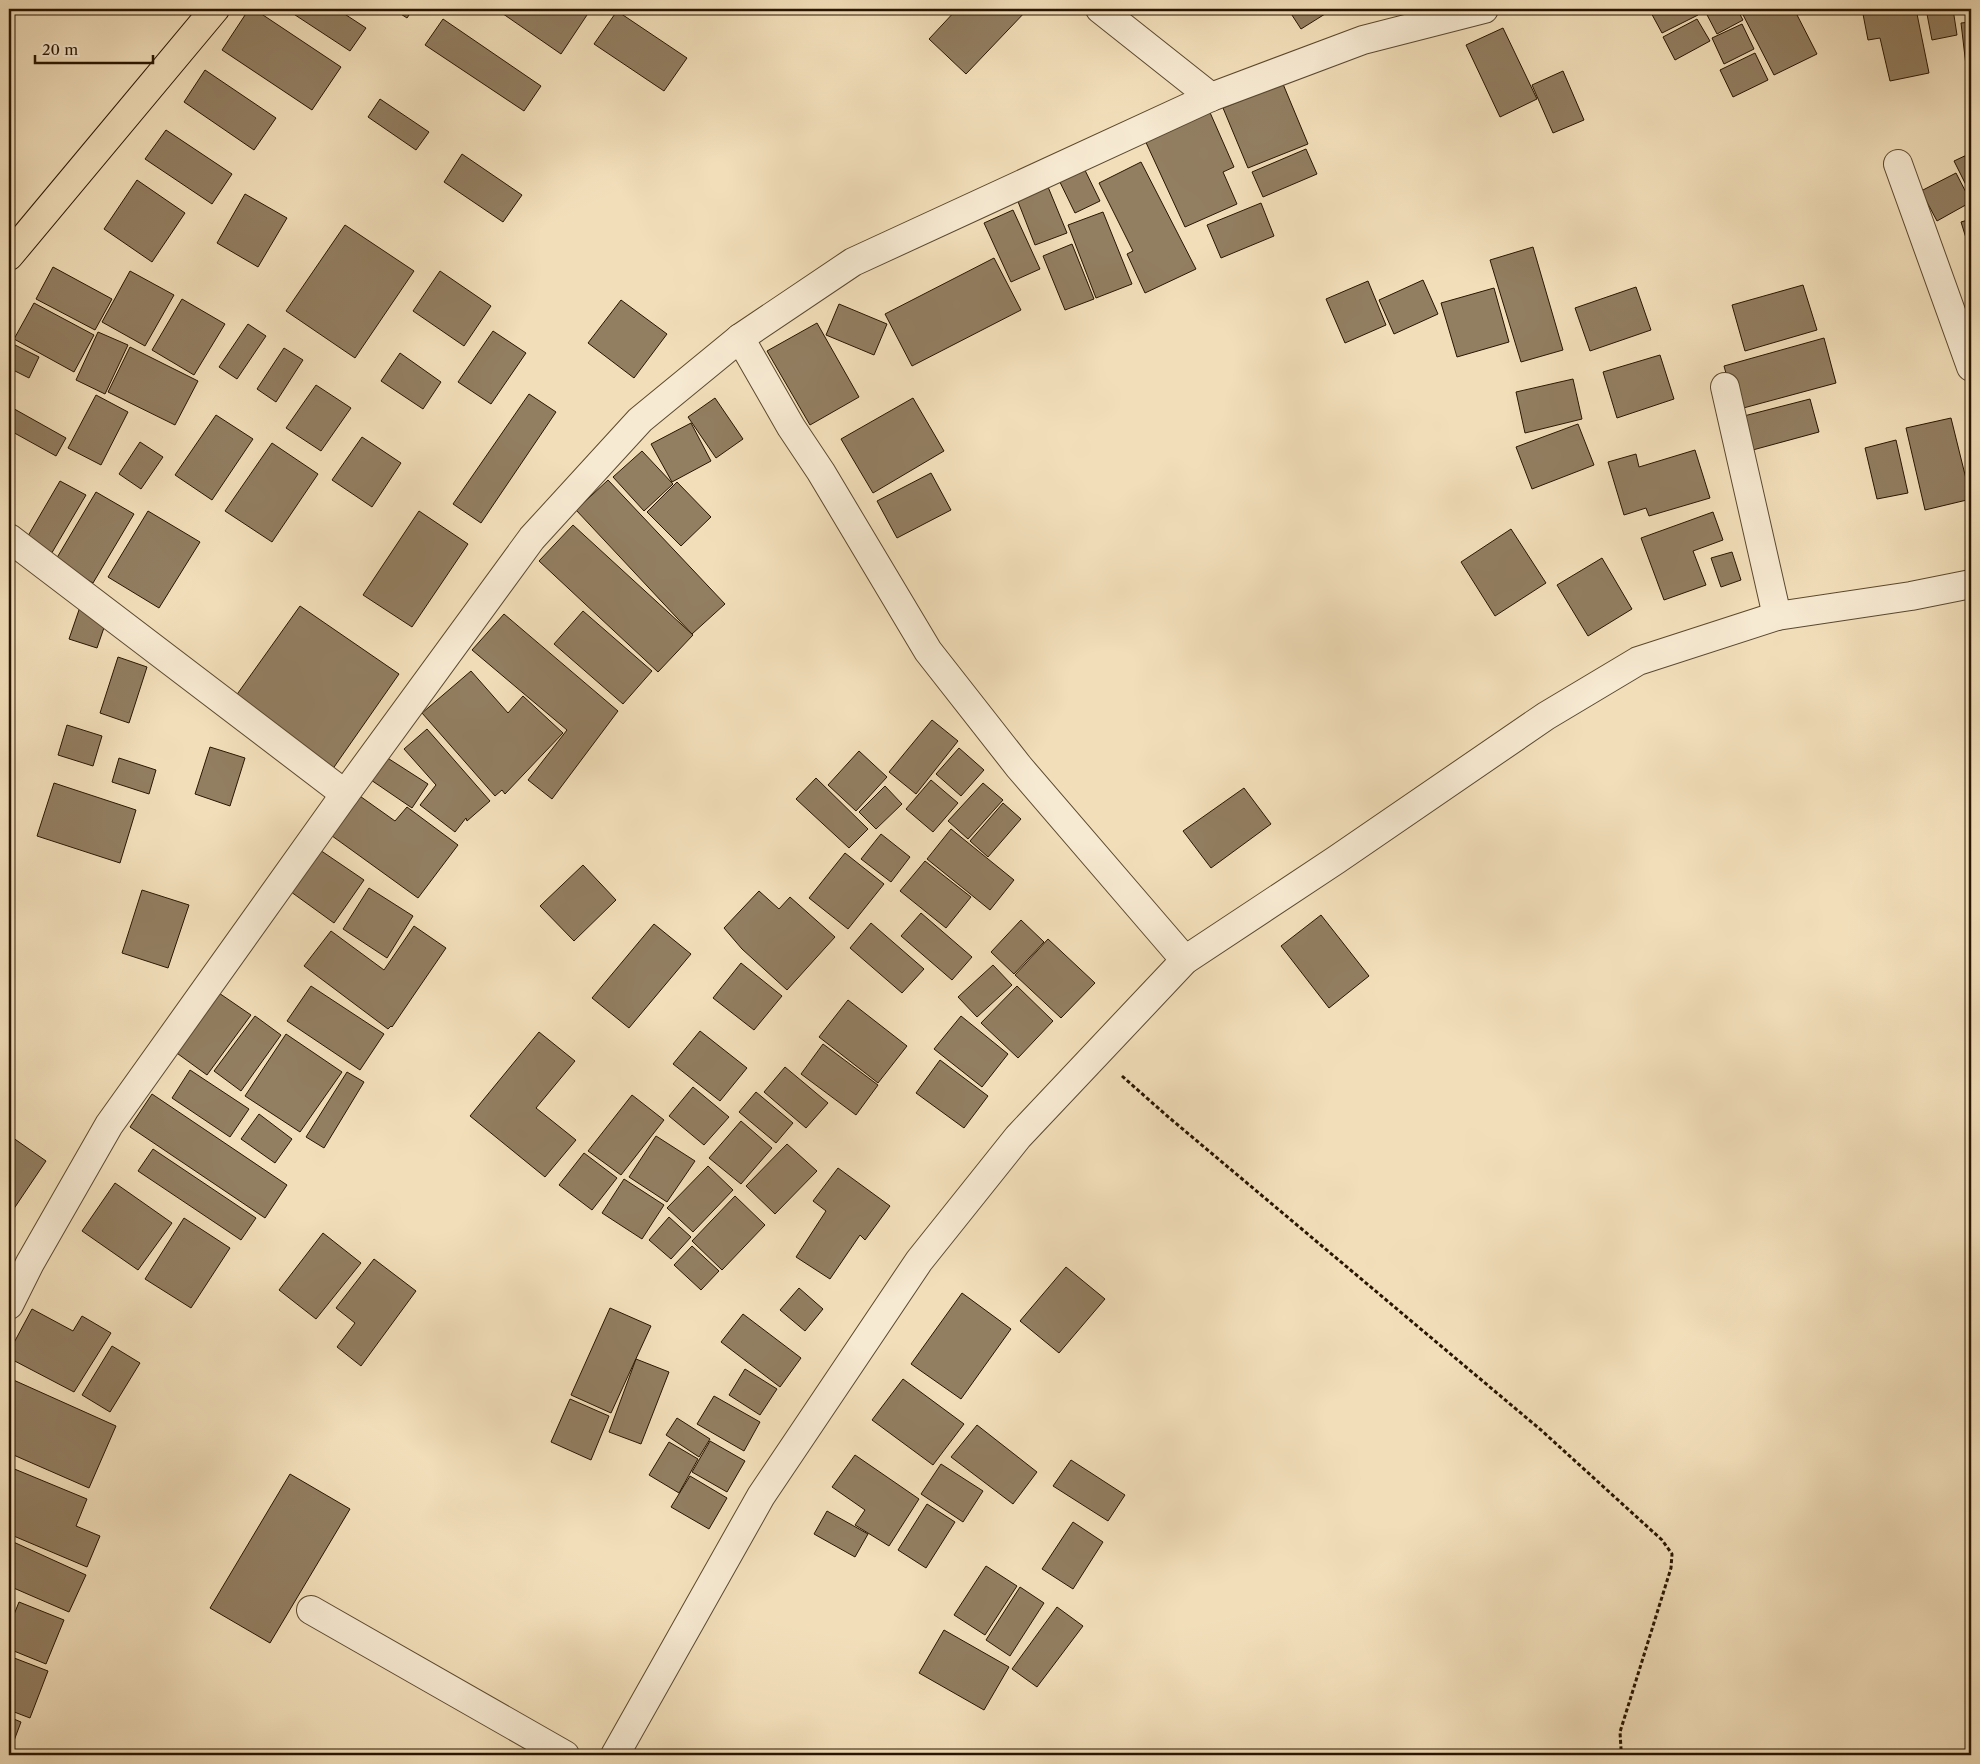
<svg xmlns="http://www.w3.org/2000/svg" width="1980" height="1764" font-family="'Libre Caslon Text',serif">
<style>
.building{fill:#927e61;stroke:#291500}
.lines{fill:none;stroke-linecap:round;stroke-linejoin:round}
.street-casing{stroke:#5b482e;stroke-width:30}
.primary-casing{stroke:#291500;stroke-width:30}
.path{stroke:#291500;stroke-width:3;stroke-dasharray:4 2.5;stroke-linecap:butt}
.street{stroke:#f7ead2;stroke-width:28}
.primary{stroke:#f2dfba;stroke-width:28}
</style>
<rect width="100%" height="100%" fill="#f2dfba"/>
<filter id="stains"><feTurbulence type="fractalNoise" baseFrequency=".004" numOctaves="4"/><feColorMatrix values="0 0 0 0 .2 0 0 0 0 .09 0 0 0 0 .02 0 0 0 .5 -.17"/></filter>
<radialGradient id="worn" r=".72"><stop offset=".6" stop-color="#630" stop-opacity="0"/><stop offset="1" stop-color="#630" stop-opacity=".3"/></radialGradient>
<g class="building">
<path d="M 249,9 L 254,9 L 341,67 L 312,110 L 222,50 Z"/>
<path d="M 286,9 L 337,9 L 366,28 L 350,51 Z"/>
<path d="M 393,9 L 413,9 L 407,18 Z"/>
<path d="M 496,9 L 591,9 L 561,54 Z"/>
<path d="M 957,9 L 1028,9 L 966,74 L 929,39 Z"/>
<path d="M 1288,9 L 1333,9 L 1301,29 Z"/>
<path d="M 1649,9 L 1695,9 L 1698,15 L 1662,33 Z"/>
<path d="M 1704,9 L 1737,9 L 1743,20 L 1717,34 Z"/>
<path d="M 1740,9 L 1794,9 L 1817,54 L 1774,75 Z"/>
<path d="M 1862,9 L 1916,9 L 1929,73 L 1890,81 L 1880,38 L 1868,40 Z"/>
<path d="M 1926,9 L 1953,9 L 1957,35 L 1932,40 Z"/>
<path d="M 617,11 L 687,58 L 664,91 L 594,44 Z"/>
<path d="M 443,19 L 541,86 L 524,111 L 425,45 Z"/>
<path d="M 1697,19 L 1710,41 L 1675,60 L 1663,37 Z"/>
<path d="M 1971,22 L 1971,90 L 1969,91 L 1961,23 Z"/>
<path d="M 1742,24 L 1754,49 L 1724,64 L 1712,38 Z"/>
<path d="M 1503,28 L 1537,99 L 1500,117 L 1466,45 Z"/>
<path d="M 1755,53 L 1768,80 L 1733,97 L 1720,70 Z"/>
<path d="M 205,70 L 276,118 L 254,150 L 184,102 Z"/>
<path d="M 1563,71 L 1584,120 L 1553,133 L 1532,85 Z"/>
<path d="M 1283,84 L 1308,144 L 1248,168 L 1223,108 Z"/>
<path d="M 380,99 L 429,132 L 416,150 L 368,117 Z"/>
<path d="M 1208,108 L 1234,167 L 1223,172 L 1237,204 L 1185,227 L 1143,136 Z"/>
<path d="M 166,130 L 232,174 L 212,204 L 145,159 Z"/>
<path d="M 1306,149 L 1317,174 L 1263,197 L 1252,172 Z"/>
<path d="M 1971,153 L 1971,190 L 1969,191 L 1954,161 Z"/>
<path d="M 462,154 L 522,195 L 503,222 L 444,182 Z"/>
<path d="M 1080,160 L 1100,201 L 1075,213 L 1055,172 Z"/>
<path d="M 1141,162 L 1196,269 L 1145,293 L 1127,254 L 1133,251 L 1099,183 Z"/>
<path d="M 1956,173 L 1971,202 L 1937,221 L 1921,191 Z"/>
<path d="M 137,180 L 185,213 L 152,262 L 104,229 Z"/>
<path d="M 1046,182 L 1067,233 L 1035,245 L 1015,194 Z"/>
<path d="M 245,194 L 287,218 L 258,267 L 217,243 Z"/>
<path d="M 1261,203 L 1274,236 L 1221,258 L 1207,225 Z"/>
<path d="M 1013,210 L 1040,269 L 1011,282 L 984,223 Z"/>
<path d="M 1103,212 L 1132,284 L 1096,298 L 1068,225 Z"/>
<path d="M 1971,219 L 1971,254 L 1961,222 Z"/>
<path d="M 345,225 L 414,271 L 355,358 L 286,311 Z"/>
<path d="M 1072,244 L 1094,299 L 1065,310 L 1043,256 Z"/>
<path d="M 1533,247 L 1563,350 L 1521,362 L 1490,260 Z"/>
<path d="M 994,258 L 1021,310 L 912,366 L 885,314 Z"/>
<path d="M 1971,265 L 1971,299 L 1966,266 Z"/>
<path d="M 53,267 L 112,299 L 95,330 L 36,299 Z"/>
<path d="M 130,271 L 174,295 L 145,346 L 102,322 Z"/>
<path d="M 440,271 L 491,306 L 464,346 L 413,311 Z"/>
<path d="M 1423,280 L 1438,314 L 1394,334 L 1379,300 Z"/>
<path d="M 1368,281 L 1386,325 L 1345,343 L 1326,299 Z"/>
<path d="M 1803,285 L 1817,330 L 1745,351 L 1732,305 Z"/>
<path d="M 1636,287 L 1651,330 L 1590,351 L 1575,308 Z"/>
<path d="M 1494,288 L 1509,342 L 1457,357 L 1441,303 Z"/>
<path d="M 182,299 L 225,324 L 194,375 L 152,350 Z"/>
<path d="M 621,300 L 667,334 L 634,378 L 588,343 Z"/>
<path d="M 34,303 L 94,335 L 74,372 L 14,339 Z"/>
<path d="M 839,304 L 887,324 L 874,355 L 826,335 Z"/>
<path d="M 817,323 L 859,397 L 810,425 L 767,351 Z"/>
<path d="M 248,324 L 266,336 L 237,379 L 219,367 Z"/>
<path d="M 493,331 L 526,353 L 491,404 L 458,382 Z"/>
<path d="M 98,332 L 128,345 L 105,394 L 76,380 Z"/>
<path d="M 1824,338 L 1836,383 L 1736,410 L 1724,366 Z"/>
<path d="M 9,342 L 39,357 L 29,378 L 9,368 Z"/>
<path d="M 130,347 L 198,381 L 175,425 L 108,392 Z"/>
<path d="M 284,348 L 303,360 L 276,402 L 257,389 Z"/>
<path d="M 400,353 L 441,382 L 423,409 L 381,381 Z"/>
<path d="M 1660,355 L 1674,399 L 1617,418 L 1603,372 Z"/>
<path d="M 1573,379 L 1582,419 L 1525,433 L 1516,392 Z"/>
<path d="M 316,385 L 351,408 L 321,451 L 286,428 Z"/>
<path d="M 529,394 L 556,412 L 481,523 L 453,504 Z"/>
<path d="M 96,395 L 128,412 L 101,465 L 68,448 Z"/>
<path d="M 715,398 L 743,439 L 716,458 L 688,417 Z"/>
<path d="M 913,398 L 944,451 L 873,493 L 841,439 Z"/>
<path d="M 1810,399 L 1819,432 L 1749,451 L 1740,417 Z"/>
<path d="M 9,406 L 66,438 L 56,456 L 9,430 Z"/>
<path d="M 216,415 L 253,439 L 212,500 L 175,475 Z"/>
<path d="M 1951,418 L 1971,499 L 1925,510 L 1906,428 Z"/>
<path d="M 691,423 L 711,461 L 672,482 L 651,444 Z"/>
<path d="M 1578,424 L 1594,465 L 1532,489 L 1516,447 Z"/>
<path d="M 362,437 L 401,463 L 372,507 L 332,480 Z"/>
<path d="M 1896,440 L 1908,493 L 1877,499 L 1865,448 Z"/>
<path d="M 140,442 L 163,457 L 141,489 L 119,474 Z"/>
<path d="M 272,443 L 318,474 L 272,542 L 225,511 Z"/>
<path d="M 1695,450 L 1710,498 L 1649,516 L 1646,508 L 1624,515 L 1608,462 L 1636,454 L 1639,467 Z"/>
<path d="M 642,451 L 673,484 L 644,511 L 613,477 Z"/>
<path d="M 931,473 L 951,510 L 897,538 L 877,501 Z"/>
<path d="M 608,480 L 725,604 L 692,634 L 576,510 Z"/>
<path d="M 60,481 L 86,495 L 50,556 L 25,541 Z"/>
<path d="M 677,482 L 711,517 L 681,546 L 647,512 Z"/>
<path d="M 96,492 L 134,514 L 93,583 L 55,561 Z"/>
<path d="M 148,511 L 200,542 L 159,608 L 108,577 Z"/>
<path d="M 419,511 L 468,544 L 412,627 L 363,595 Z"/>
<path d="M 1713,512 L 1723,540 L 1693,551 L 1706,585 L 1664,600 L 1641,538 Z"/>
<path d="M 573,525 L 693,635 L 658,672 L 539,561 Z"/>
<path d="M 1511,529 L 1546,583 L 1495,616 L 1461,562 Z"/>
<path d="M 1732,552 L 1741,580 L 1721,587 L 1711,558 Z"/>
<path d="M 1602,558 L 1632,609 L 1588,636 L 1557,585 Z"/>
<path d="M 300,606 L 399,674 L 332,770 L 233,700 Z"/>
<path d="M 80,607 L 108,616 L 97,648 L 69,639 Z"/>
<path d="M 583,611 L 652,671 L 623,704 L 554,644 Z"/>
<path d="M 504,614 L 618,711 L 552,799 L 528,780 L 567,730 L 472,650 Z"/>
<path d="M 118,657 L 147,667 L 129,723 L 100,713 Z"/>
<path d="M 471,671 L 508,713 L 523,696 L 563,733 L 505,794 L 502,790 L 495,796 L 422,713 Z"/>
<path d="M 932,720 L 958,741 L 916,794 L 889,772 Z"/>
<path d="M 67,725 L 102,736 L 93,766 L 58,755 Z"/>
<path d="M 427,729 L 490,801 L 467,821 L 466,818 L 455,832 L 420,805 L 436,785 L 404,749 Z"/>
<path d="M 210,747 L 245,758 L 230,806 L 195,794 Z"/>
<path d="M 959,748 L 984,770 L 961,796 L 936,774 Z"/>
<path d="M 859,751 L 887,777 L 856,811 L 828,785 Z"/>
<path d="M 386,757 L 428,784 L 412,808 L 371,780 Z"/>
<path d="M 119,758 L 156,770 L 149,794 L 112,782 Z"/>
<path d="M 816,778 L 868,829 L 849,848 L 796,799 Z"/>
<path d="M 931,780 L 958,803 L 933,832 L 906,809 Z"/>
<path d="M 54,783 L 136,810 L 120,863 L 37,836 Z"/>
<path d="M 983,783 L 1003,800 L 968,839 L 948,821 Z"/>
<path d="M 885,786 L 902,804 L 876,829 L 859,812 Z"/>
<path d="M 1244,788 L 1271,824 L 1211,868 L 1183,831 Z"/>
<path d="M 357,794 L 395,821 L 407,807 L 458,845 L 418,898 L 328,833 Z"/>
<path d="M 1003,803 L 1021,819 L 988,857 L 970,841 Z"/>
<path d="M 951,829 L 1014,880 L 990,910 L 927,859 Z"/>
<path d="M 881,834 L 910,857 L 891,882 L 861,859 Z"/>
<path d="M 317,848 L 364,880 L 334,923 L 287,889 Z"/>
<path d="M 845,853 L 884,884 L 848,929 L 809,898 Z"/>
<path d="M 925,861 L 971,897 L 946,928 L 900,891 Z"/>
<path d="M 583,865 L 616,900 L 574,941 L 540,906 Z"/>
<path d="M 369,888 L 413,916 L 387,958 L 343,929 Z"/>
<path d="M 142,890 L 189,905 L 168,968 L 122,953 Z"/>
<path d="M 759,891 L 779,909 L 790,897 L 835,937 L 787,990 L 742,949 L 724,928 Z"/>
<path d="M 921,913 L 972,957 L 952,980 L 901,936 Z"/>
<path d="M 1321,915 L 1369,976 L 1329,1008 L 1281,946 Z"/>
<path d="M 1021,920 L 1044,942 L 1014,974 L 991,952 Z"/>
<path d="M 871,923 L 924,969 L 902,993 L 850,948 Z"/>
<path d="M 654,924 L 691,954 L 629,1028 L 592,998 Z"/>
<path d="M 414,926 L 446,948 L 392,1027 L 391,1026 L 388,1029 L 304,966 L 331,931 L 384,970 Z"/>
<path d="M 1048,939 L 1095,983 L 1061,1018 L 1015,975 Z"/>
<path d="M 741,963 L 782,996 L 754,1030 L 713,998 Z"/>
<path d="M 993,965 L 1012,985 L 977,1017 L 958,997 Z"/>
<path d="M 311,986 L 384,1034 L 360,1070 L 287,1021 Z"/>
<path d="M 1017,986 L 1053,1021 L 1018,1058 L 981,1023 Z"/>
<path d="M 216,991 L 251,1015 L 207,1075 L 174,1051 Z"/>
<path d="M 848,1000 L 907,1046 L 878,1083 L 819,1037 Z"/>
<path d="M 255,1016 L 281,1035 L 241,1091 L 214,1071 Z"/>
<path d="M 961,1016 L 1008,1054 L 982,1087 L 934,1049 Z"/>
<path d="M 700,1031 L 747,1068 L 720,1101 L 673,1064 Z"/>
<path d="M 539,1032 L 575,1061 L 536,1108 L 576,1140 L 545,1177 L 470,1116 Z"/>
<path d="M 286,1034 L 342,1072 L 300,1132 L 245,1096 Z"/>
<path d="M 823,1044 L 878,1085 L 856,1115 L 801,1074 Z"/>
<path d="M 940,1060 L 988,1096 L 964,1128 L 916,1093 Z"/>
<path d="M 785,1067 L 828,1103 L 806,1128 L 764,1092 Z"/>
<path d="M 190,1070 L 249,1109 L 230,1137 L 172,1098 Z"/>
<path d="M 347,1072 L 364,1082 L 324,1148 L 306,1137 Z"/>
<path d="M 693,1087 L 729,1117 L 704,1145 L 669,1116 Z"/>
<path d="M 756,1092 L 793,1123 L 776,1143 L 739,1112 Z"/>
<path d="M 152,1094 L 287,1185 L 265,1218 L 130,1127 Z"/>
<path d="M 632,1095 L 664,1120 L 621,1175 L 588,1151 Z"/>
<path d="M 259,1114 L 292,1139 L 275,1163 L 241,1139 Z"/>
<path d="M 741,1121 L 772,1148 L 741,1184 L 709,1158 Z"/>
<path d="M 9,1135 L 46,1161 L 9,1216 Z"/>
<path d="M 656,1136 L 695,1161 L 667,1202 L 629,1177 Z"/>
<path d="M 787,1144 L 817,1171 L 775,1214 L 746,1186 Z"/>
<path d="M 153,1149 L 256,1218 L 241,1240 L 138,1171 Z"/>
<path d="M 584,1153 L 617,1178 L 592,1210 L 559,1185 Z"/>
<path d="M 708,1166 L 733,1190 L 693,1232 L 667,1208 Z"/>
<path d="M 838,1168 L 890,1206 L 865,1240 L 860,1235 L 830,1279 L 796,1257 L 826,1211 L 813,1201 Z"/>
<path d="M 624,1179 L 664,1205 L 642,1239 L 602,1213 Z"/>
<path d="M 115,1183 L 172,1223 L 138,1270 L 82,1231 Z"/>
<path d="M 735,1196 L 765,1225 L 722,1270 L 692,1241 Z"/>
<path d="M 669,1217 L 691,1237 L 671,1259 L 649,1240 Z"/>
<path d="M 184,1218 L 230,1248 L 191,1308 L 145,1279 Z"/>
<path d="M 323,1233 L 361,1263 L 316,1319 L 279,1290 Z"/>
<path d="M 692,1246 L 719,1271 L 701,1290 L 674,1265 Z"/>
<path d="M 374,1259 L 416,1291 L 361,1366 L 337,1347 L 355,1323 L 336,1308 Z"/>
<path d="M 1066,1267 L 1105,1299 L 1059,1353 L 1020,1321 Z"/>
<path d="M 799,1288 L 823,1309 L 805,1331 L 780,1310 Z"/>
<path d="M 962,1293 L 1011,1329 L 961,1399 L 911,1364 Z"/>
<path d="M 610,1308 L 651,1326 L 611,1413 L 571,1395 Z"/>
<path d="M 32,1309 L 73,1331 L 82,1316 L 111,1333 L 74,1392 L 9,1358 L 9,1352 Z"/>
<path d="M 743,1314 L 801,1358 L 780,1387 L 721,1342 Z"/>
<path d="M 112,1346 L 140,1363 L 110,1412 L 82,1395 Z"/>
<path d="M 636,1359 L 669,1372 L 641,1444 L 609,1432 Z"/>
<path d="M 745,1369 L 777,1389 L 760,1415 L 729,1395 Z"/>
<path d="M 9,1378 L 116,1426 L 89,1488 L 9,1453 Z"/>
<path d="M 903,1379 L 964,1424 L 933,1465 L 872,1420 Z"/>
<path d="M 714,1396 L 760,1422 L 744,1451 L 697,1424 Z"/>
<path d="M 570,1399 L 609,1416 L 591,1460 L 551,1442 Z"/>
<path d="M 677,1418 L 710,1439 L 699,1457 L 666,1435 Z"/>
<path d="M 977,1425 L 1037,1472 L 1013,1504 L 951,1457 Z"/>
<path d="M 710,1441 L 745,1461 L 727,1492 L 692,1472 Z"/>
<path d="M 669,1442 L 698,1459 L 679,1493 L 649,1475 Z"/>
<path d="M 855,1455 L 919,1499 L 889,1546 L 855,1525 L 865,1510 L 832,1487 Z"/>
<path d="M 1071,1460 L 1125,1495 L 1108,1521 L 1053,1486 Z"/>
<path d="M 941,1464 L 983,1491 L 963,1522 L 921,1494 Z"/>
<path d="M 12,1468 L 87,1499 L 76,1526 L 100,1536 L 87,1567 L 9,1534 L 9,1477 Z"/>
<path d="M 290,1474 L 350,1509 L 270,1643 L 210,1608 Z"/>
<path d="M 690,1476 L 727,1498 L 709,1529 L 671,1507 Z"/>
<path d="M 927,1504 L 955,1522 L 926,1568 L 898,1550 Z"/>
<path d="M 827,1511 L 868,1534 L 855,1557 L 814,1534 Z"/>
<path d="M 1073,1522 L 1103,1542 L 1073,1589 L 1042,1569 Z"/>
<path d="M 9,1540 L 86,1575 L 69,1612 L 9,1586 Z"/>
<path d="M 986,1566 L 1017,1586 L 985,1635 L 954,1615 Z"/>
<path d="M 1020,1587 L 1044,1603 L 1010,1656 L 986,1640 Z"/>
<path d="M 19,1602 L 64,1620 L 46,1664 L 9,1649 L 9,1627 Z"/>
<path d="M 1057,1607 L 1083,1626 L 1037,1687 L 1012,1669 Z"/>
<path d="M 944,1630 L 1009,1667 L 984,1710 L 919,1673 Z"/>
<path d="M 9,1656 L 48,1671 L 30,1718 L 9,1710 Z"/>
<path d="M 9,1717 L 21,1722 L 9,1754 Z"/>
</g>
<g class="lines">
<g class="street-casing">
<g id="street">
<path d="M 1100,9 L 1211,97"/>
<path d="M 1898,164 L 1971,367"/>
<path d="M 740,338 L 791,427 L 821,472 L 928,651 L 1019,767 L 1185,960"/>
<path d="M 1725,387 L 1777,616"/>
<path d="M 9,538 L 345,794"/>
<path d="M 9,1305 L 30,1263 L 109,1125 L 345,794 L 532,538 L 640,420 L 740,338 L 853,262 L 1211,97 L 1363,40 L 1484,9"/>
<path d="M 311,1610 L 565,1755"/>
<path d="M 615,1755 L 761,1496 L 919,1261 L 1018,1137 L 1185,960 L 1336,860 L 1546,716 L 1638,661 L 1777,616 L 1911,596 L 1971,584"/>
</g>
</g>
<g class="primary-casing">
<path id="primary" d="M 9,256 L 215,9"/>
</g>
<path class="path" d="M 1122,1076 L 1166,1115 L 1541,1430 L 1662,1540 L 1672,1554 L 1671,1568 L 1620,1732 L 1621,1749 L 1624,1755"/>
<use href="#street" class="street"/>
<use href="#primary" class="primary"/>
</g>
<rect width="1980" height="1764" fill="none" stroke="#f2dfba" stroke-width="30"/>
<rect x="10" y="10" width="1960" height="1744" fill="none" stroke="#291500" stroke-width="2.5"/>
<rect x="15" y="15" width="1950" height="1734" fill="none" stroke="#291500"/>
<path d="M35 55v8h118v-8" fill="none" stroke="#291500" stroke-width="2.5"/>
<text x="42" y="55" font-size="15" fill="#291500" stroke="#f7ead2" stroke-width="4" paint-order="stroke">20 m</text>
<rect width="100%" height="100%" filter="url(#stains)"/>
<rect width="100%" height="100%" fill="url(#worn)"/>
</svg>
